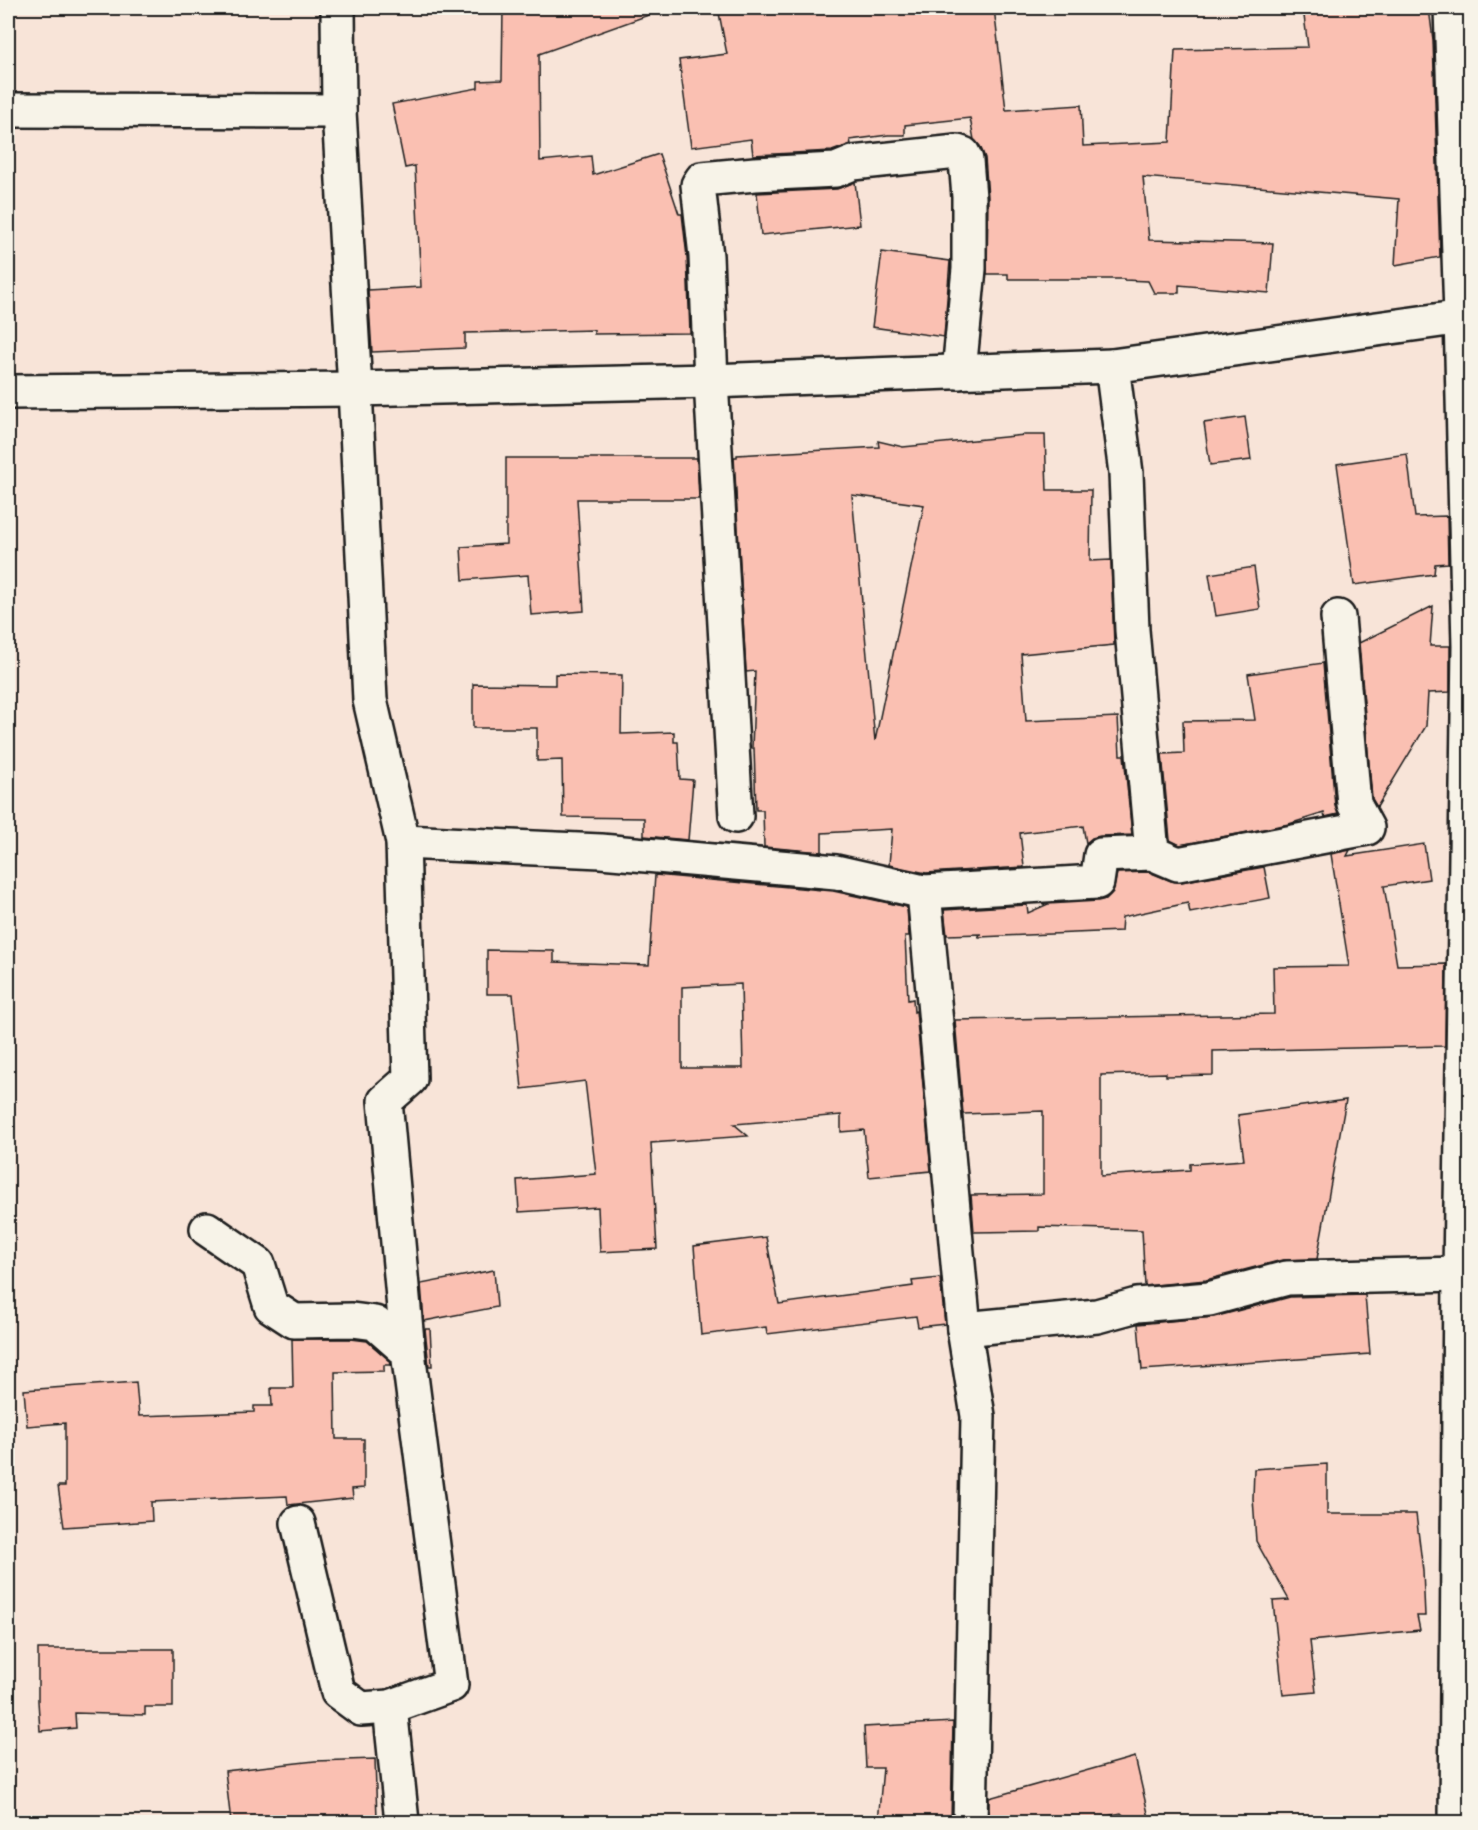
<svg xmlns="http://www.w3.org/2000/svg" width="1478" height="1830" font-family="Pangolin,sans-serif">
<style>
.building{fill:#fac0b2;stroke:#1c1c1c;stroke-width:1.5;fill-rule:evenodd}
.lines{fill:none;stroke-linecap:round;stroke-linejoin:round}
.minor-casing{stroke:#1c1c1c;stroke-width:38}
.minor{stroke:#f7f3e8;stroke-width:33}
</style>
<rect width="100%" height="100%" fill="#f8e4d8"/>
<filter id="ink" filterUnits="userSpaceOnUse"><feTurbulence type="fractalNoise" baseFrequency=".0167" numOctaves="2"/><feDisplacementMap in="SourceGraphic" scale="12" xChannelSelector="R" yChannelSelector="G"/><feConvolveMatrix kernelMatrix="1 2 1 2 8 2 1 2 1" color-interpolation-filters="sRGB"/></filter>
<g filter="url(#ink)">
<g class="building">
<path d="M 503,8 L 657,8 L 657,12 L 539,54 L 540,161 L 591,156 L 593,175 L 659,154 L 679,214 L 682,214 L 687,257 L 690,333 L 594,334 L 594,330 L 465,333 L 465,348 L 372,352 L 368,290 L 421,287 L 415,166 L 405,168 L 392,104 L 478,88 L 478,81 L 502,80 Z"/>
<path d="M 718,8 L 994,8 L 1006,110 L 1081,105 L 1083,146 L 1170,142 L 1175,50 L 1308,47 L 1303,8 L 1429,8 L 1433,40 L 1440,257 L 1395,265 L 1399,199 L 1143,177 L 1149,240 L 1273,243 L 1269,293 L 1179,285 L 1179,293 L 1154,293 L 1148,281 L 1124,280 L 1124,279 L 1008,279 L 1008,274 L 987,274 L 988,197 L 985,158 L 980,146 L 974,140 L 970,118 L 905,125 L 905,135 L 888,135 L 850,140 L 851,144 L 832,151 L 753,155 L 751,139 L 691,147 L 679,60 L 727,54 Z"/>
<path d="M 855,182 L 860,225 L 761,235 L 757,193 L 837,189 Z"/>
<path d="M 882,252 L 950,261 L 944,337 L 872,327 Z"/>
<path d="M 1245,417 L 1251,460 L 1210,465 L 1204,423 Z"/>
<path d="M 1025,435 L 1045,435 L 1047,490 L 1091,490 L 1090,561 L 1111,560 L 1114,645 L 1021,654 L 1026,721 L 1118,717 L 1120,755 L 1124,755 L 1132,835 L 1100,836 L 1092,838 L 1086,843 L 1083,826 L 1020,833 L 1024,867 L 926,873 L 889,865 L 892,829 L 822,833 L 822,852 L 764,847 L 763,810 L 756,810 L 754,748 L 752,748 L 755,671 L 746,672 L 734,457 L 737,457 L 737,455 L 879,447 L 878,441 L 903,447 ZM 852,495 L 924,505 L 875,741 Z"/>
<path d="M 1407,454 L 1415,517 L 1447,516 L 1448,563 L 1435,564 L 1434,574 L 1354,585 L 1337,464 Z"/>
<path d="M 506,458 L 697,458 L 699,499 L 577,499 L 584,611 L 531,615 L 528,575 L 463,580 L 461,547 L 506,544 Z"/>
<path d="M 1254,567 L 1260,609 L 1216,616 L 1209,574 Z"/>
<path d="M 1433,606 L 1430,646 L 1450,646 L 1450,692 L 1428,693 L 1426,726 L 1377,807 L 1372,799 L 1359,643 Z"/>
<path d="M 1323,663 L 1335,806 L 1338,814 L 1325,817 L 1324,813 L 1289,824 L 1180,845 L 1170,840 L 1162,754 L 1184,753 L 1183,721 L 1255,720 L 1248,674 Z"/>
<path d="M 555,674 L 622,675 L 621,734 L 674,732 L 674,742 L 678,742 L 680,779 L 693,780 L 688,840 L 644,836 L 644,818 L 563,817 L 562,760 L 537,761 L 537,728 L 473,728 L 473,684 L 555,685 Z"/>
<path d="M 1424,844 L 1429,879 L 1384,886 L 1397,965 L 1446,964 L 1445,1046 L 1213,1051 L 1213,1075 L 1166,1076 L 1166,1073 L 1101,1075 L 1101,1176 L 1190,1170 L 1190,1164 L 1244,1160 L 1238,1115 L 1346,1100 L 1317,1259 L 1282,1260 L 1206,1280 L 1145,1286 L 1142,1230 L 1039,1227 L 1039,1231 L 974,1232 L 971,1195 L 1043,1194 L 1043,1111 L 963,1114 L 955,1020 L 1274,1014 L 1273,967 L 1349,966 L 1331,854 L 1350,850 L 1347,856 Z"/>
<path d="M 1264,867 L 1270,898 L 1190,913 L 1188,903 L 1122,917 L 1121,931 L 979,937 L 978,935 L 982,934 L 947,935 L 944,910 L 1027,905 L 1028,913 L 1048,904 L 1098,901 L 1106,899 L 1113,892 L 1117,873 L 1149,872 L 1171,881 L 1181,882 Z"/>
<path d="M 655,875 L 833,891 L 907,907 L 909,936 L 905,936 L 908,1000 L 913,999 L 914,1012 L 916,1011 L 931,1171 L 869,1177 L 864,1130 L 841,1132 L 841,1115 L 734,1124 L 748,1136 L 651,1143 L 657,1249 L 600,1252 L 598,1207 L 519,1212 L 517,1180 L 596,1174 L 585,1081 L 522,1089 L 513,994 L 487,994 L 487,950 L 554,951 L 554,962 L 649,965 ZM 741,984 L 743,1068 L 682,1068 L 682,987 Z"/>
<path d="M 766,1237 L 779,1304 L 913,1286 L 912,1281 L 940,1278 L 945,1324 L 918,1327 L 916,1316 L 767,1334 L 766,1327 L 701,1335 L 694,1246 Z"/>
<path d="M 494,1270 L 497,1307 L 424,1321 L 421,1284 Z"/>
<path d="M 1365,1295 L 1370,1354 L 1142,1370 L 1138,1324 L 1214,1317 L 1290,1297 Z"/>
<path d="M 425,1329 L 430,1329 L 432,1366 L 429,1366 Z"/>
<path d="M 292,1339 L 351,1339 L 367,1341 L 390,1361 L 391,1365 L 384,1365 L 384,1371 L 335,1372 L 336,1439 L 364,1439 L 364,1488 L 352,1489 L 353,1498 L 288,1505 L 287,1496 L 151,1502 L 152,1521 L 64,1527 L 58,1486 L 65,1486 L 65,1423 L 27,1426 L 24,1390 L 136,1382 L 139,1416 L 254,1412 L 254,1406 L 272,1406 L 271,1388 L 293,1388 Z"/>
<path d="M 1327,1464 L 1327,1514 L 1416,1514 L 1423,1571 L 1425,1616 L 1417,1616 L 1420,1630 L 1310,1641 L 1316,1692 L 1283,1695 L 1273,1601 L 1289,1600 L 1256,1541 L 1253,1498 L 1254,1469 Z"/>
<path d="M 38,1649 L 173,1649 L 173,1707 L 145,1707 L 145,1715 L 75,1713 L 76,1728 L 40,1731 L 38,1701 Z"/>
<path d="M 953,1722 L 951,1822 L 878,1822 L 883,1768 L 866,1768 L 864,1727 Z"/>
<path d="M 1135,1757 L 1150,1822 L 1130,1822 L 1121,1813 L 1080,1822 L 989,1822 L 989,1798 Z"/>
<path d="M 375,1759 L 377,1819 L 325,1822 L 231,1822 L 225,1771 L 315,1761 Z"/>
</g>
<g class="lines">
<g class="minor-casing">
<g id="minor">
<path d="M 1451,8 L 1461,316 L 1469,646 L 1460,1274 L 1456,1822"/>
<path d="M 8,110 L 339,111"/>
<path d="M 1112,366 L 1126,473 L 1132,630 L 1152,853"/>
<path d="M 8,392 L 355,389 L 711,381 L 1112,366 L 1470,316"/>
<path d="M 736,816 L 711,381 L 706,256 L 698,185 L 702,179 L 755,174 L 836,170 L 853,163 L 957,152 L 963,154 L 966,160 L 969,197 L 969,269 L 959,372"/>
<path d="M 403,842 L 601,851 L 836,872 L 924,892 L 1097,882 L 1101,855 L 1152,853 L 1178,864 L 1367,828 L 1354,804 L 1338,617"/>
<path d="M 924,892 L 964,1329 L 978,1416 L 970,1822"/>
<path d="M 207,1229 L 258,1264 L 271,1306 L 294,1321 L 352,1320 L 375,1323 L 408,1352"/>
<path d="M 964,1329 L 1097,1316 L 1137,1305 L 1209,1299 L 1287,1278 L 1460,1274"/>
<path d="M 298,1523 L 338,1692 L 361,1709 L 390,1707 L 451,1685 L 408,1352 L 385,1101 L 410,1079 L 403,842 L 370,700 L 355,389 L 339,111 L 338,8"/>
<path d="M 390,1707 L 402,1822"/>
</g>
</g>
<use href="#minor" class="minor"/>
</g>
</g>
<rect width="1478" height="1830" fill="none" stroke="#f7f3e8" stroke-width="30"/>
<rect x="15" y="15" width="1448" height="1800" fill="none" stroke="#1c1c1c" stroke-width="2" filter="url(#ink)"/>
</svg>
